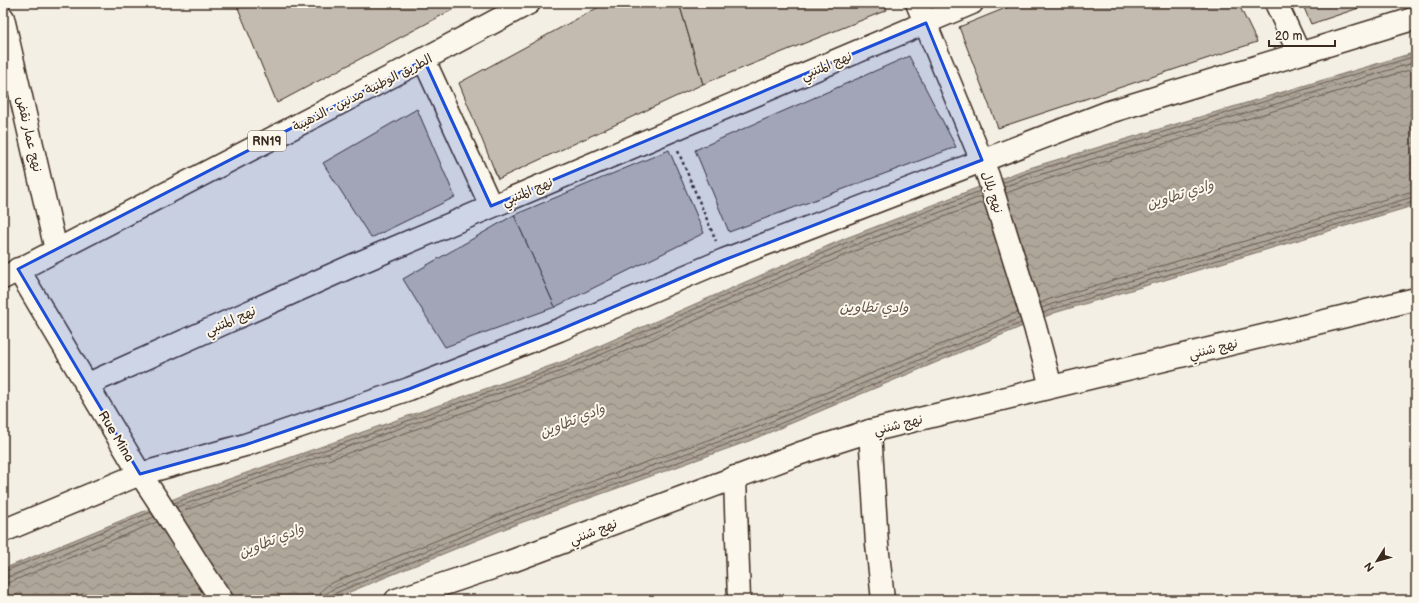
<svg xmlns="http://www.w3.org/2000/svg" width="1419" height="603" font-family="'Balsamiq Sans','Playpen Sans Arabic',sans-serif">
<style>
.water{fill:url(#water-waves);stroke:#817468}
.lines{fill:none;stroke-linecap:round;stroke-linejoin:round}
.shore{stroke:#695c50;stroke-width:1}
.building{fill:#c3bbb0;stroke:#3b2a1e}
.minor-casing{stroke:#3b2a1e;stroke-width:25}
.major-casing{stroke:#3b2a1e;stroke-width:25}
.path{stroke:#3b2a1e;stroke-width:2.5;stroke-dasharray:3 3;stroke-linecap:butt}
.minor{stroke:#fbf7ec;stroke-width:22}
.major{stroke:#fbf7ec;stroke-width:22}
.marked{fill:#1d4ed8;fill-opacity:0.2;stroke:#1d4ed8;stroke-width:3;stroke-linejoin:round}
.labels{text-anchor:middle;stroke-width:4;stroke-linejoin:round;paint-order:stroke}
.shield{fill:#fbf7ec;stroke:#75685c;stroke-width:1}
.shield-label{font-size:12px;font-weight:bold;fill:#3b2a1e}
.street-label{font-size:13px;fill:#3b2a1e;stroke:#fbf7ec}
.water-label{font-size:14px;font-style:italic;fill:#645549;stroke:#fbf7ec}
</style>
<defs>
<pattern id="water-waves" width="16" height="10" patternUnits="userSpaceOnUse"><rect width="16" height="10" fill="#afa69a"/><path d="M0 5q4-4 8 0t8 0" fill="none" stroke="#90877d"/></pattern>
</defs>
<rect width="100%" height="100%" fill="#f3efe4"/>
<filter id="ink" filterUnits="userSpaceOnUse"><feTurbulence type="fractalNoise" baseFrequency=".025" numOctaves="2"/><feDisplacementMap in="SourceGraphic" scale="8" xChannelSelector="R" yChannelSelector="G"/><feConvolveMatrix kernelMatrix="1 2 1 2 8 2 1 2 1" color-interpolation-filters="sRGB"/></filter>
<g filter="url(#ink)">
<path class="water" d="M 1416,52 L 1416,205 L 1054,313 L 749,441 L 509,527 L 330,600 L 3,600 L 3,569 L 181,496 L 567,360 L 846,238 L 1026,169 Z"/>
<g class="lines">
<g class="shore">
<path d="M 1003,183 L 1027,173 L 1416,56"/>
<path d="M 1004,187 L 1029,178 L 1416,62"/>
<path d="M 1006,193 L 1031,184 L 1416,68"/>
<path d="M 1040,303 L 1050,299 L 1416,190"/>
<path d="M 1042,308 L 1052,304 L 1416,196"/>
<path d="M 1043,313 L 1053,309 L 1416,201"/>
<path d="M 174,503 L 569,364 L 848,242 L 980,191"/>
<path d="M 177,507 L 570,368 L 850,247 L 982,196"/>
<path d="M 180,512 L 573,374 L 852,252 L 983,202"/>
<path d="M 3,572 L 151,512"/>
<path d="M 3,578 L 8,577 L 154,517"/>
<path d="M 3,584 L 10,582 L 157,522"/>
<path d="M 319,600 L 321,591 L 329,584 L 504,513 L 744,427 L 1018,312"/>
<path d="M 325,600 L 326,594 L 331,590 L 506,518 L 746,432 L 1020,318"/>
<path d="M 330,600 L 330,597 L 333,594 L 508,523 L 748,437 L 1021,323"/>
</g>
</g>
<g class="building">
<path d="M 236,3 L 465,3 L 277,103 Z"/>
<path d="M 606,3 L 679,3 L 703,84 L 498,179 L 459,83 Z"/>
<path d="M 679,3 L 884,3 L 887,10 L 703,84 Z"/>
<path d="M 1018,3 L 1238,3 L 1257,42 L 998,128 L 959,27 Z"/>
<path d="M 1302,3 L 1374,3 L 1311,24 Z"/>
<path d="M 909,56 L 956,147 L 729,232 L 695,150 Z"/>
<path d="M 417,109 L 455,197 L 371,238 L 323,163 Z"/>
<path d="M 669,150 L 704,233 L 555,307 L 514,215 Z"/>
<path d="M 514,215 L 555,307 L 445,347 L 403,279 Z"/>
</g>
<g class="lines">
<g class="minor-casing">
<g id="minor">
<path d="M 917,3 L 988,176 L 1035,327 L 1051,387"/>
<path d="M 1276,3 L 1299,53"/>
<path d="M 3,18 L 56,250"/>
<path d="M 424,60 L 491,206"/>
<path d="M 18,269 L 140,474 C 169,515 193,559 222,600"/>
<path d="M 86,385 L 354,265 L 972,3"/>
<path d="M 870,431 L 877,544 L 883,600"/>
<path d="M 735,477 L 739,600"/>
<path d="M 3,531 L 140,474 L 245,445 L 409,389 L 559,330 L 724,260 L 1109,112 L 1416,18"/>
<path d="M 396,600 L 504,564 L 801,453 L 870,431 L 1416,299"/>
</g>
</g>
<g class="major-casing">
<path id="major" d="M 3,278 L 398,73 L 529,3"/>
</g>
<path class="path" d="M 678,151 L 716,241"/>
<use href="#minor" class="minor"/>
<use href="#major" class="major"/>
</g>
</g>
<path class="marked" d="M 926,23 L 982,160 L 724,260 L 559,330 L 409,389 L 245,445 L 140,474 L 18,269 L 424,60 L 491,206 Z"/>
<g class="labels">
<rect class="shield" x="248" y="131" width="38" height="20" rx="3"/>
<g class="shield-label">
<text x="267" y="145">RN19</text>
</g>
<g class="street-label">
<text transform="translate(826 65) rotate(-23)" y="5">نهج المتنبي</text>
<text transform="translate(362 92) rotate(-27)" y="5">الطريق الوطنية مدنين - الذهيبة</text>
<text transform="translate(30 134) rotate(77)" y="5">نهج عمار نقض</text>
<text transform="translate(527 191) rotate(-23)" y="5">نهج المتنبي</text>
<text transform="translate(993 192) rotate(72)" y="5">نهج بلال</text>
<text transform="translate(230 320) rotate(-24)" y="5">نهج المتنبي</text>
<text transform="translate(1213 348) rotate(-14)" y="5">نهج شنني</text>
<text transform="translate(898 424) rotate(-14)" y="5">نهج شنني</text>
<text transform="translate(117 436) rotate(59)" y="5">Rue Mina</text>
<text transform="translate(593 531) rotate(-21)" y="5">نهج شنني</text>
</g>
<g class="water-label">
<text transform="translate(1180 194) rotate(-17)" y="5">وادي تطاوين</text>
<text x="874" y="312">وادي تطاوين</text>
<text transform="translate(572 420) rotate(-22)" y="5">وادي تطاوين</text>
<text transform="translate(271 540) rotate(-22)" y="5">وادي تطاوين</text>
</g>
</g>
<rect width="1419" height="603" fill="none" stroke="#fbf7ec" stroke-width="16"/>
<rect x="8" y="8" width="1403" height="587" fill="none" stroke="#3b2a1e" stroke-width="1.5" filter="url(#ink)"/>
<g transform="translate(1377 561) rotate(233)" stroke="#fbf7ec" stroke-width="3" paint-order="stroke">
<path d="M0-3L7 15L0 10L-7 15Z" fill="#3b2a1e"/>
<text y="-6" font-size="11" font-weight="bold" text-anchor="middle" fill="#3b2a1e">N</text>
</g>
<path d="M1269 40v6h66v-6" fill="none" stroke="#3b2a1e" stroke-width="2"/>
<text x="1275" y="40" font-size="12" fill="#3b2a1e" stroke="#fbf7ec" stroke-width="3" paint-order="stroke">20 m</text>
</svg>
